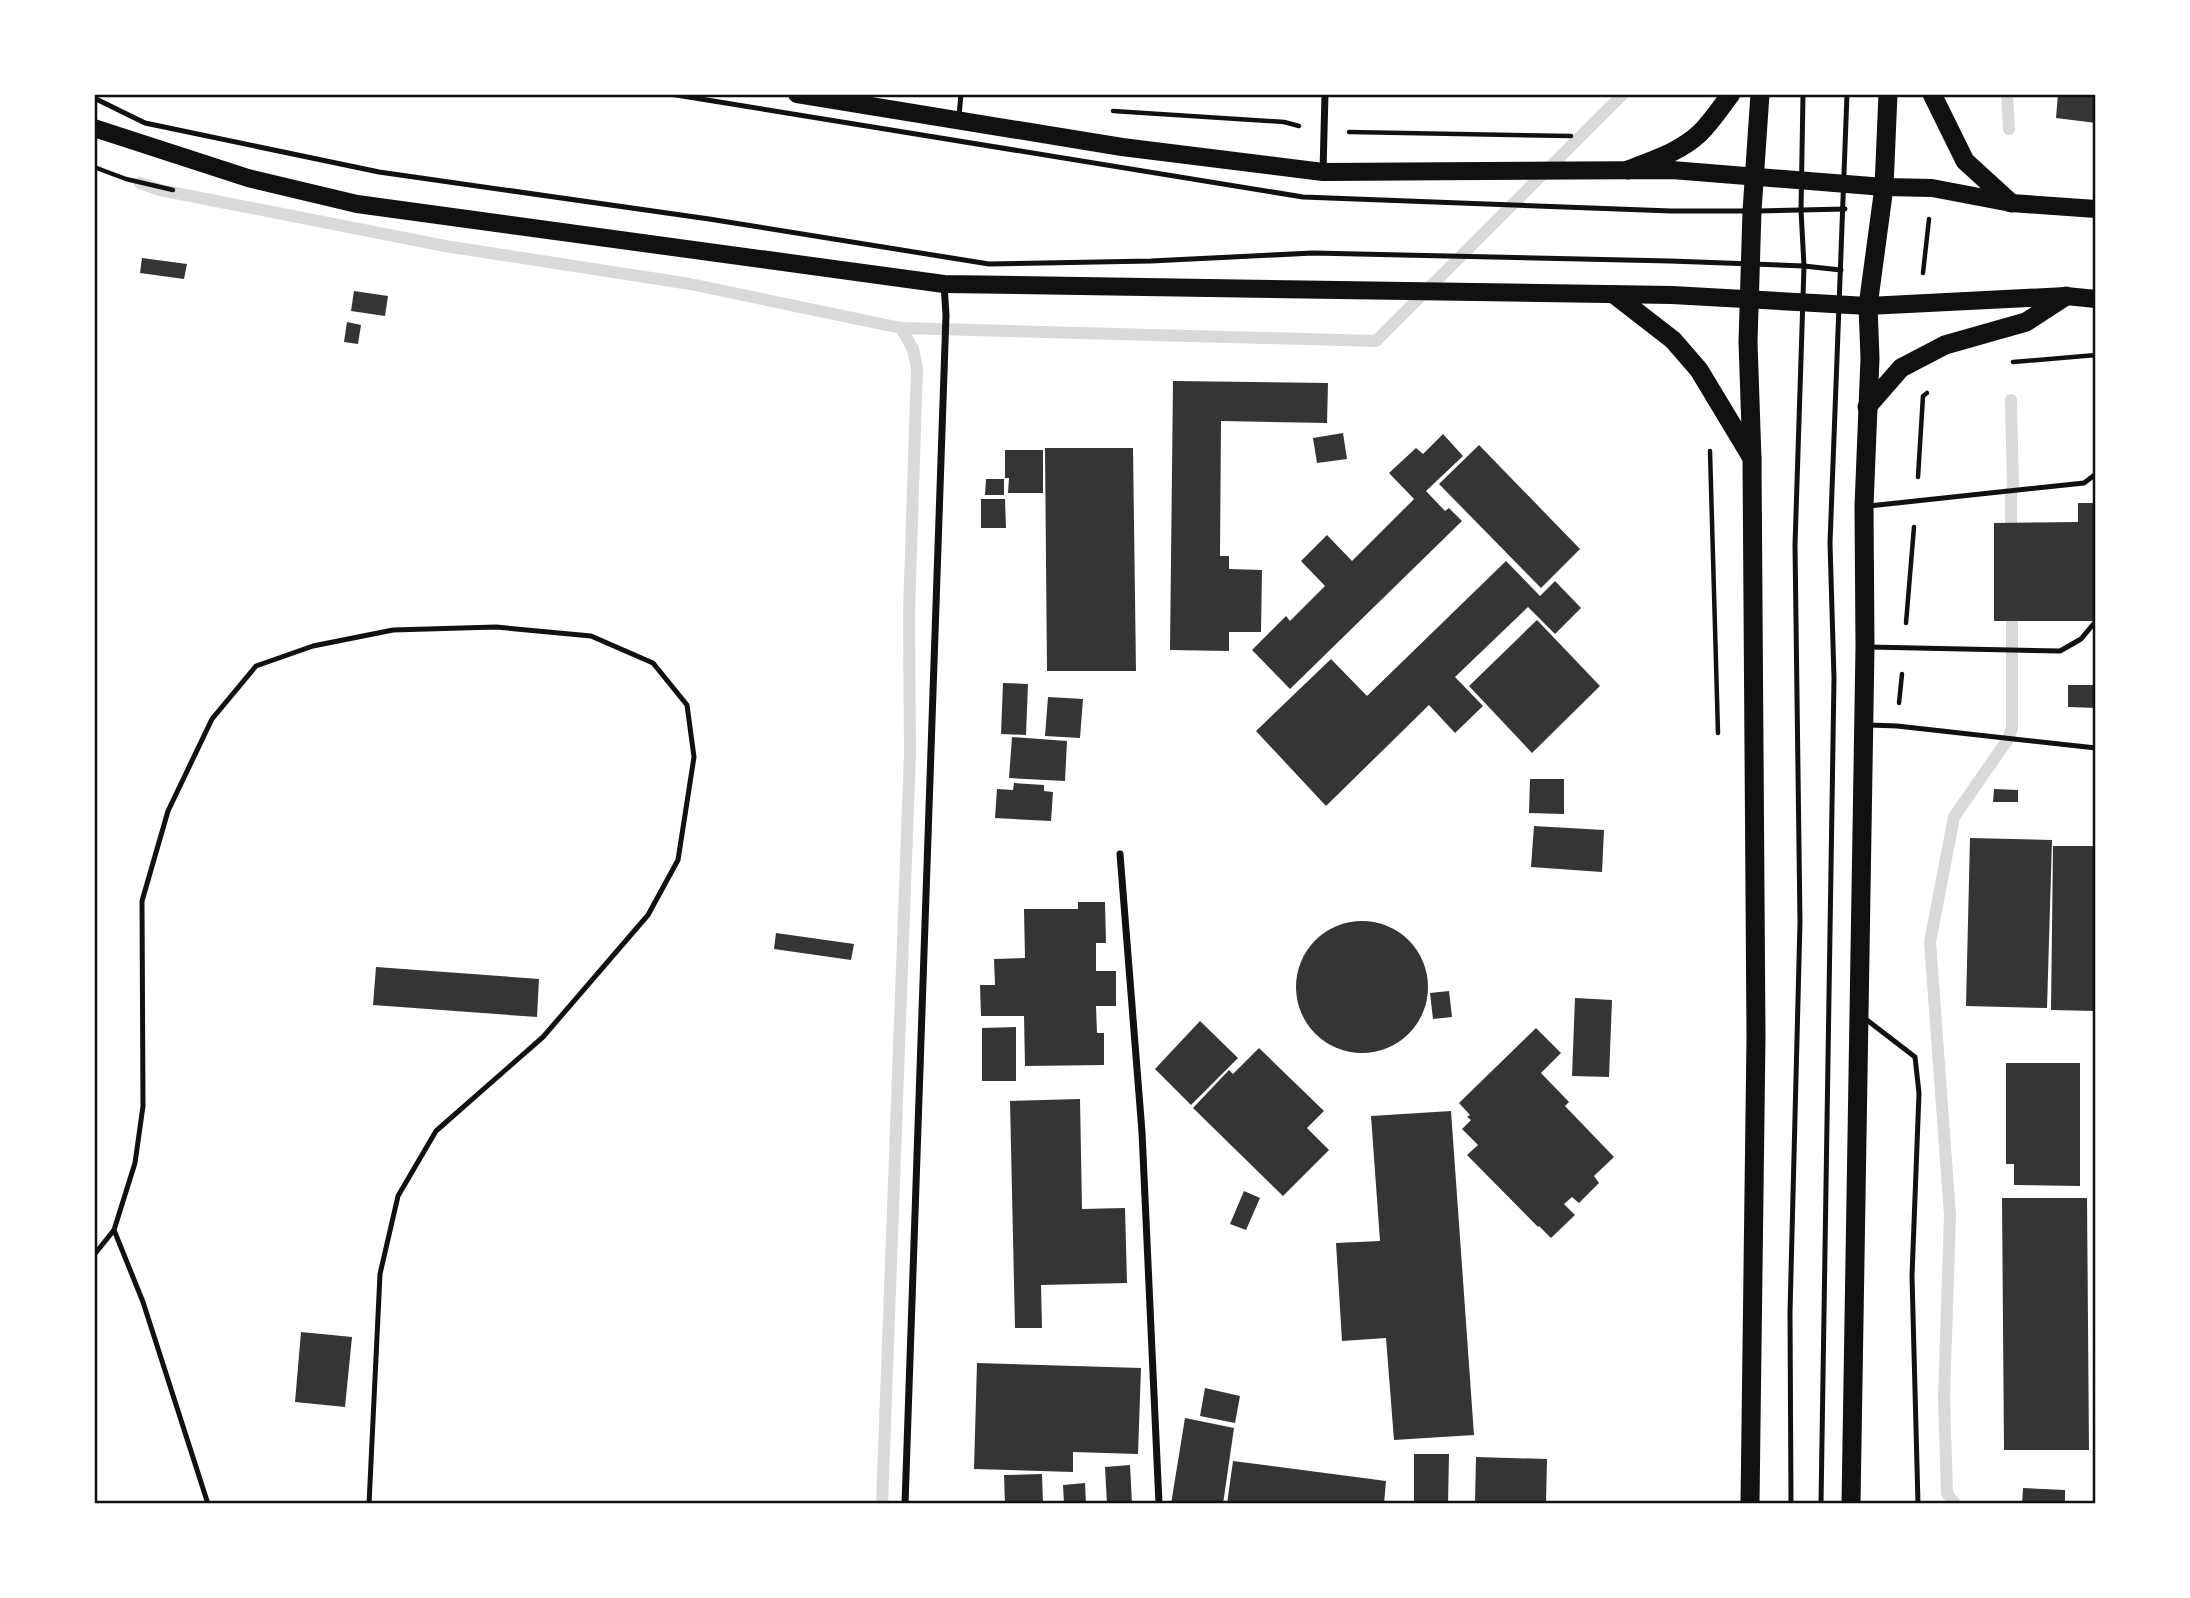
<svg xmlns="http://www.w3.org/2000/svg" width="2190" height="1598" font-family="'Space Grotesk',sans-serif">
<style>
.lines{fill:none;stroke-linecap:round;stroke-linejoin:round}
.stream{stroke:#d9d9d9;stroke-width:12}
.building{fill:#353535}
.path{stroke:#111;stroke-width:4.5}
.service{stroke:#111;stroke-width:5}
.minor{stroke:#111;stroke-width:7}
.primary{stroke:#111;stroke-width:18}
.trunk{stroke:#111;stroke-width:19}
.neatline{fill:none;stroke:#111;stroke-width:2.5}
</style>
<rect width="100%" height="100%" fill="#fff"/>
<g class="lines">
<g class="stream">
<path d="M 2007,94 L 2009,129"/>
<path d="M 140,183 L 160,190 L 445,246 L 690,284 L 901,328 L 1376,341 L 1623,94"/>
<path d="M 2011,400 L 2013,489 L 2011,491 L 2011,539"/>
<path d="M 882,1504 L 910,753 L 909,612 L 917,368 L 913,349 L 901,328"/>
<path d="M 1955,1504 L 1947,1493 L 1944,1398 L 1950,1215 L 1930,942 L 1954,817 L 2008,739 L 2012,728 L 2012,606"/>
</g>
</g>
<g class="building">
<path d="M 2058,94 L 2096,94 L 2096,123 L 2056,118 Z"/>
<path d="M 142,258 L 187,264 L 184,279 L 140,273 Z"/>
<path d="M 354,291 L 388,296 L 385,316 L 351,311 Z"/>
<path d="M 347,322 L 361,325 L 358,344 L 344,342 Z"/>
<path d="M 1173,381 L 1328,383 L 1327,423 L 1221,421 L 1220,556 L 1229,556 L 1229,569 L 1262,570 L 1261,632 L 1229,632 L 1229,651 L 1170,650 Z"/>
<path d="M 1343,433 L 1347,459 L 1317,463 L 1313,438 Z"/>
<path d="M 1443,434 L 1463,456 L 1426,491 L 1445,511 L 1449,508 L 1462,521 L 1290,689 L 1252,650 L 1286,616 L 1290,621 L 1325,586 L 1301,561 L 1327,535 L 1352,561 L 1414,499 L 1389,473 L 1416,448 L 1423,454 Z"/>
<path d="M 1479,445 L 1580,549 L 1541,588 L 1439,484 Z"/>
<path d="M 1045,448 L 1133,448 L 1136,671 L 1047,671 Z"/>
<path d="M 1005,450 L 1043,450 L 1043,493 L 1008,493 L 1009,478 L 1005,478 Z"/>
<path d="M 986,479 L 1004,479 L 1004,495 L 985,495 Z"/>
<path d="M 981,499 L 1005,499 L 1006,528 L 981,528 Z"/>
<path d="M 2078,503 L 2096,503 L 2096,621 L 1994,621 L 1994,523 L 2078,522 Z"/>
<path d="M 1506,561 L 1540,596 L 1555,581 L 1581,608 L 1555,634 L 1528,607 L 1455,677 L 1483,706 L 1455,733 L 1429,705 L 1326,806 L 1256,731 L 1331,659 L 1367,696 Z"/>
<path d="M 1537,620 L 1600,686 L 1532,753 L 1469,686 Z"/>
<path d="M 1003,683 L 1028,684 L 1026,735 L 1001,734 Z"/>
<path d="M 2068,685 L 2096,685 L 2096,708 L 2068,707 Z"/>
<path d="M 1048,697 L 1083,699 L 1080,738 L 1045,736 Z"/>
<path d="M 1012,737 L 1067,741 L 1065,781 L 1009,778 Z"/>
<path d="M 1530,779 L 1564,779 L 1564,814 L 1529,813 Z"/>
<path d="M 1014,783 L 1044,785 L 1044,791 L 1053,792 L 1051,821 L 995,818 L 997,789 L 1013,790 Z"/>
<path d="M 1994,789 L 2018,790 L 2018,802 L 1993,802 Z"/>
<path d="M 1534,826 L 1604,830 L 1602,872 L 1531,867 Z"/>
<path d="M 1970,838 L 2052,840 L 2047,1008 L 1966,1006 Z"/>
<path d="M 2053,846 L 2096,846 L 2096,1011 L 2051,1010 Z"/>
<path d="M 1078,902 L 1105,902 L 1106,943 L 1096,943 L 1096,971 L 1116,971 L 1116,1006 L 1096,1006 L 1097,1033 L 1104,1033 L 1104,1065 L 1025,1066 L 1024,1016 L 981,1016 L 980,985 L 995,985 L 994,959 L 1025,958 L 1024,909 L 1078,909 Z"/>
<circle cx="1362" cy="987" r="66"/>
<path d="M 776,933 L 854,944 L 851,960 L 774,949 Z"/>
<path d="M 376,967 L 539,979 L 537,1017 L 373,1005 Z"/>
<path d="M 1449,991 L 1452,1017 L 1433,1019 L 1430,993 Z"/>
<path d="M 1575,998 L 1612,1000 L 1609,1077 L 1572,1076 Z"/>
<path d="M 1200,1021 L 1238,1058 L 1191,1105 L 1155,1069 Z"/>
<path d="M 1016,1027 L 1016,1081 L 982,1081 L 982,1028 Z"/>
<path d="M 1536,1028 L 1561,1053 L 1541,1073 L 1569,1102 L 1565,1106 L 1614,1157 L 1594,1176 L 1599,1183 L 1579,1203 L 1572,1197 L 1564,1204 L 1575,1215 L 1551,1238 L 1539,1226 L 1538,1227 L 1467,1155 L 1478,1145 L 1462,1129 L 1471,1120 L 1467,1117 L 1470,1115 L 1459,1103 Z"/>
<path d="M 1259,1048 L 1324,1111 L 1307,1128 L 1329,1150 L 1283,1196 L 1193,1108 L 1229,1070 L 1233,1074 Z"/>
<path d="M 2006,1063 L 2080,1063 L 2080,1186 L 2014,1185 L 2014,1164 L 2006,1164 Z"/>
<path d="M 1080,1099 L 1082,1209 L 1125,1208 L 1127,1283 L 1041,1285 L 1042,1328 L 1015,1328 L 1010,1101 Z"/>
<path d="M 1451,1111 L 1474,1435 L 1394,1440 L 1386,1338 L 1342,1341 L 1336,1243 L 1380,1241 L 1371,1116 Z"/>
<path d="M 1244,1191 L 1260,1198 L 1246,1230 L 1230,1224 Z"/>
<path d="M 2002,1198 L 2087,1198 L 2089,1450 L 2004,1450 Z"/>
<path d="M 301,1332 L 352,1337 L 345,1407 L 295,1402 Z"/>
<path d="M 977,1363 L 1141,1368 L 1138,1454 L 1073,1452 L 1073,1472 L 974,1469 Z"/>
<path d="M 1205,1388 L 1240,1396 L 1235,1423 L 1200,1416 Z"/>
<path d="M 1185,1418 L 1234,1428 L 1223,1504 L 1171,1504 Z"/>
<path d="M 1414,1454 L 1449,1454 L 1448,1504 L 1414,1504 Z"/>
<path d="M 1476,1457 L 1547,1459 L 1546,1504 L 1475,1502 Z"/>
<path d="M 1233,1461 L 1386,1481 L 1384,1504 L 1227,1504 Z"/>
<path d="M 1130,1465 L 1132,1504 L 1107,1504 L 1105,1467 Z"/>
<path d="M 1042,1474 L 1043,1504 L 1005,1504 L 1004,1475 Z"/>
<path d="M 1085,1483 L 1086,1504 L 1064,1504 L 1063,1485 Z"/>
<path d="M 2023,1488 L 2065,1490 L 2065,1504 L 2022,1504 Z"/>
</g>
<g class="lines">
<g class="path">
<path d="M 1113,111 L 1284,122 L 1299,126"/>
<path d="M 1349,132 L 1571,136"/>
<path d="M 94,167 L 126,179 L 173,190"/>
<path d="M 1923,273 L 1929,219"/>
<path d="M 2013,362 L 2096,355"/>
<path d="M 1710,451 L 1718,733"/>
<path d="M 1918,477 L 1923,396 L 1927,393"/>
<path d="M 1906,623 L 1914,527"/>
<path d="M 1899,703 L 1902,674"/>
</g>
<g class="service">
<path d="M 670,94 L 1303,197 L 1671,211 L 1747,211"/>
<path d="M 94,98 L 145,123 L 379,172 L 709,219 L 989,264 L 1151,261 L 1313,253 L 1670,261 L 1804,266 L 1841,270"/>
<path d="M 959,116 L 961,94"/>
<path d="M 1757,211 L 1845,209"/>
<path d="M 1869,506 L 2084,483 L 2096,474"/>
<path d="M 1869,647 L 2060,651 L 2081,639 L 2096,621"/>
<path d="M 1869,725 L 1897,726 L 2096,748"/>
<path d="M 1863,1017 L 1915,1057 L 1919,1093 L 1912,1276 L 1918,1504"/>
<path d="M 114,1230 L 143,1302 L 208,1504"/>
<path d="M 94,1255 L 114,1230 L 135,1163 L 143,1106 L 142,901 L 168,811 L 212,719 L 256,666 L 313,646 L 393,630 L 496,627 L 591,636 L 653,663 L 687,705 L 694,757 L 678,860 L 648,915 L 543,1037 L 436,1131 L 398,1196 L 380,1274 L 369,1504"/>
<path d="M 1791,1504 L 1790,1312 L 1800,922 L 1795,545 L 1804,266 L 1801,210 L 1803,94"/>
<path d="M 1821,1504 L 1834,678 L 1830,543 L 1847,94"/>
</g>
<g class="minor">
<path d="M 1323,171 L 1325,94"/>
<path d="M 1120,854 L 1142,1132 L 1159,1504"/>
<path d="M 905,1504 L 946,315 L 944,284"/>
</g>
<g class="primary">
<path d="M 797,94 L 1122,147 L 1323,172 L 1672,170 L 1884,187 L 1932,188 L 2011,203 L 2096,209"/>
<path d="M 94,128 L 248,178 L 357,204 L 944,284 L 1672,295 L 1868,306 L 2066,296 L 2096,299"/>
</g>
<g class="trunk">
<path d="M 1932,94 L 1965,161 L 2011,203"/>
<path d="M 1628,170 C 1653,160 1680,152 1700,133 C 1712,121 1721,107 1731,94"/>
<path d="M 1615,295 L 1673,340 L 1699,370 L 1752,458"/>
<path d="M 1867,407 L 1901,368 L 1945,345 L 2026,322 L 2066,296"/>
<path d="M 1750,1504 L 1756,1037 L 1752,459 L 1748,342 L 1752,211 L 1760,94"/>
<path d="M 1851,1504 L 1865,647 L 1864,506 L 1870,358 L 1868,306 L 1884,187 L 1888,94"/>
</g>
</g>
<rect width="2190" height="1598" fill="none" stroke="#ffffff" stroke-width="192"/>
<rect x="96" y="96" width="1998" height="1406" class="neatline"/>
</svg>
